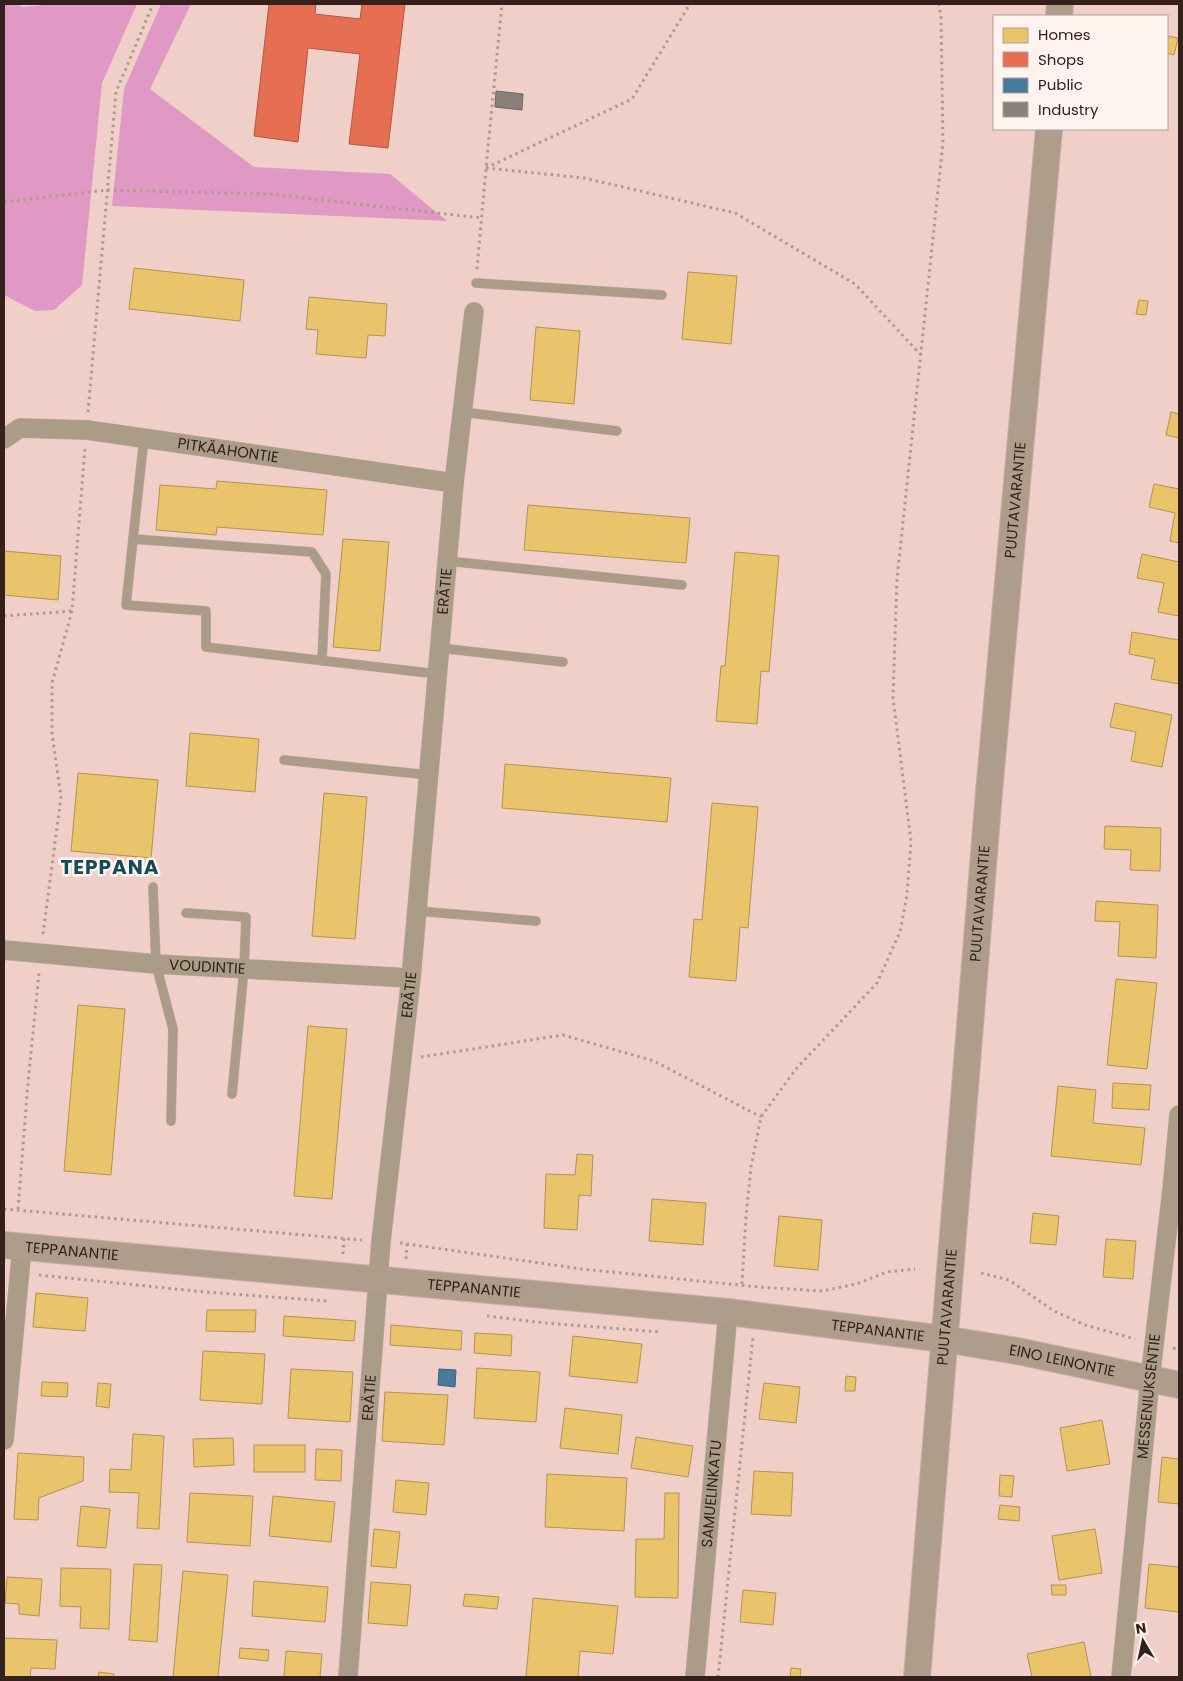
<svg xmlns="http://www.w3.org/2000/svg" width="1183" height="1681" font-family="Poppins,sans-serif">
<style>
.forest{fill:#e098c4}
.homes{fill:#e9c46a;stroke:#b39352}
.shops{fill:#e76f51;stroke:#b25741}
.public{fill:#457b9d;stroke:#406076}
.industry{fill:#8a817c;stroke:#71645f}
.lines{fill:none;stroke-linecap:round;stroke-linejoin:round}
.lane-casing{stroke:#c7aea8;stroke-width:10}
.street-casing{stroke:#c7aea8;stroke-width:20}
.secondary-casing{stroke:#c7aea8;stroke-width:28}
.path{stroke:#ac9c8c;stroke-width:3;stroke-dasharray:2.5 4;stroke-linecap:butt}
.lane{stroke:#aa9c86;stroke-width:9}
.street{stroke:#aa9c86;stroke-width:19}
.secondary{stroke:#ae9d8a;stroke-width:26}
.labels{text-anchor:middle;stroke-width:5;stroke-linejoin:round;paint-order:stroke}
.street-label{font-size:15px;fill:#36201b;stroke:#fff3f0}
.district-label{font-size:20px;font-weight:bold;letter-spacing:1px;fill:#124c57;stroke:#fff3f0}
</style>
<rect width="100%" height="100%" fill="#efcfc7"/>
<g class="forest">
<path d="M 4,4 L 17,4 L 23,7 L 54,4 L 137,4 L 102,83 L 82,285 L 54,310 L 35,311 L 4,295 Z"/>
<path d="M 161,4 L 191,4 L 150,89 L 254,167 L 390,174 L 447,221 L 112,206 L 124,89 Z"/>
</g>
<g class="homes">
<path d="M 1168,36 L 1178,38 L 1174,55 L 1167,53 Z"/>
<path d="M 134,268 L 244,280 L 240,321 L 129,309 Z"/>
<path d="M 688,272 L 737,276 L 731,344 L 682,339 Z"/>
<path d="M 309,297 L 387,304 L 385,336 L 368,335 L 366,358 L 316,354 L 318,330 L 306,329 Z"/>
<path d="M 1139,300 L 1148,301 L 1146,315 L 1136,314 Z"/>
<path d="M 536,327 L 580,331 L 574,404 L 530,400 Z"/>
<path d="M 1171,412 L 1179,414 L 1179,438 L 1166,435 Z"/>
<path d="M 217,481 L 327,490 L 323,535 L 217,527 L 216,535 L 156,530 L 160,485 L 216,489 Z"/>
<path d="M 1154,484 L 1179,489 L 1179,543 L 1170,541 L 1175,513 L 1149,507 Z"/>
<path d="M 528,505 L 690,518 L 686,563 L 524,550 Z"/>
<path d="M 343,539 L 389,542 L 380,651 L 333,647 Z"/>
<path d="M 4,551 L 61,556 L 58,600 L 4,595 Z"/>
<path d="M 735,552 L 779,556 L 769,672 L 761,671 L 757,724 L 716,721 L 721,666 L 725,666 Z"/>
<path d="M 1142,554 L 1179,562 L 1179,616 L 1158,612 L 1164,583 L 1137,578 Z"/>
<path d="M 1132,632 L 1179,640 L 1179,684 L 1151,679 L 1155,659 L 1129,654 Z"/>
<path d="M 1115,703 L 1172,715 L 1162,767 L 1131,761 L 1136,732 L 1110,727 Z"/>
<path d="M 190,733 L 259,739 L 255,792 L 186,786 Z"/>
<path d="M 505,764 L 671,778 L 667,822 L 502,808 Z"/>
<path d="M 78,773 L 158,780 L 151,858 L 71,851 Z"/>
<path d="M 324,793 L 367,797 L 355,939 L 312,936 Z"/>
<path d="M 712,803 L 758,807 L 748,928 L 740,927 L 736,981 L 689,977 L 694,919 L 702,920 Z"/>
<path d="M 1105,826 L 1161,828 L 1160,871 L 1130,870 L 1131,850 L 1104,849 Z"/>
<path d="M 1096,901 L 1158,905 L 1156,958 L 1118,956 L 1120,922 L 1095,921 Z"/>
<path d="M 1116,979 L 1157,983 L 1147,1069 L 1107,1065 Z"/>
<path d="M 78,1005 L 125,1009 L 111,1175 L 64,1171 Z"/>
<path d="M 308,1026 L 347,1029 L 332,1199 L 294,1196 Z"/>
<path d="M 1113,1083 L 1151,1085 L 1149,1110 L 1112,1108 Z"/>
<path d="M 1058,1086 L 1096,1090 L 1093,1123 L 1145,1128 L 1141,1165 L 1051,1156 Z"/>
<path d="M 577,1154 L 593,1155 L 591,1196 L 579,1195 L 577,1230 L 544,1228 L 546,1174 L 575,1175 Z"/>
<path d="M 652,1199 L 706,1203 L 703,1245 L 649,1241 Z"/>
<path d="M 1033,1213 L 1059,1216 L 1056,1245 L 1030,1243 Z"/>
<path d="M 779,1216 L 822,1220 L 818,1270 L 774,1266 Z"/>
<path d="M 1106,1239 L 1136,1241 L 1133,1279 L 1103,1277 Z"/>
<path d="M 36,1293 L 88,1298 L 85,1331 L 33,1327 Z"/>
<path d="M 207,1310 L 256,1310 L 255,1332 L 206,1331 Z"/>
<path d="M 284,1316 L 356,1321 L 354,1341 L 283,1336 Z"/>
<path d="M 391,1325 L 462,1331 L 461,1350 L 390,1345 Z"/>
<path d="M 475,1333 L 512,1335 L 511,1356 L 474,1353 Z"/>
<path d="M 573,1336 L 642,1344 L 637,1383 L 569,1376 Z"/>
<path d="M 203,1351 L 265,1354 L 262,1404 L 200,1400 Z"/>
<path d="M 477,1368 L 540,1372 L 536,1422 L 474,1418 Z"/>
<path d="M 291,1369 L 353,1372 L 350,1422 L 288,1418 Z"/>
<path d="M 846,1376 L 856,1377 L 855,1391 L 845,1391 Z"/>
<path d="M 42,1382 L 68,1383 L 67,1397 L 41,1396 Z"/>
<path d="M 98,1383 L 111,1384 L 109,1408 L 96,1406 Z"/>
<path d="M 764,1383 L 800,1387 L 796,1423 L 759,1419 Z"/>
<path d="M 385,1392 L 448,1395 L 444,1445 L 382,1441 Z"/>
<path d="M 565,1408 L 622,1415 L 618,1454 L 560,1448 Z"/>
<path d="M 1102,1420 L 1110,1464 L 1067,1471 L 1060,1428 Z"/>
<path d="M 133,1434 L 164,1436 L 159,1529 L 137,1528 L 139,1493 L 109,1492 L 110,1469 L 131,1470 Z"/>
<path d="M 636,1437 L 693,1446 L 688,1477 L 631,1468 Z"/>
<path d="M 233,1438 L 234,1465 L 194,1467 L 193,1439 Z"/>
<rect x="254" y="1445" width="51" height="27"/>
<path d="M 316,1449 L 342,1450 L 341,1481 L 315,1480 Z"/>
<path d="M 18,1453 L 84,1457 L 83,1481 L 39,1498 L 38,1520 L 14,1519 Z"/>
<path d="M 1162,1457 L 1179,1459 L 1179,1504 L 1158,1502 Z"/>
<path d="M 754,1471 L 793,1473 L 791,1516 L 751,1514 Z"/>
<path d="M 547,1474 L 627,1478 L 624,1531 L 545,1527 Z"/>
<path d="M 1000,1475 L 1014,1476 L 1012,1497 L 999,1496 Z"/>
<path d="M 396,1480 L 429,1483 L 426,1515 L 393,1512 Z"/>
<path d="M 190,1493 L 253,1496 L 250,1546 L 187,1542 Z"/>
<path d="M 665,1493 L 679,1493 L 678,1598 L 635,1597 L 636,1539 L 664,1539 Z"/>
<path d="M 273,1496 L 335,1502 L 331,1542 L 269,1536 Z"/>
<path d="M 1000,1505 L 1020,1507 L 1019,1521 L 998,1519 Z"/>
<path d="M 81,1506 L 110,1509 L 106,1548 L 77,1546 Z"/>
<path d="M 374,1529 L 400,1532 L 396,1568 L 371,1566 Z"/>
<path d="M 1095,1529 L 1102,1573 L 1059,1580 L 1052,1536 Z"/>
<path d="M 134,1564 L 162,1565 L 157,1642 L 129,1640 Z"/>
<path d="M 1149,1564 L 1179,1567 L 1179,1612 L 1145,1608 Z"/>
<path d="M 61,1568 L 111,1569 L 109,1629 L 80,1628 L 81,1607 L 60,1606 Z"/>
<path d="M 183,1571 L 228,1575 L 218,1677 L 173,1677 Z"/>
<path d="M 7,1577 L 42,1579 L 39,1616 L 19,1614 L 19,1604 L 5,1603 Z"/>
<path d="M 254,1581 L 328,1587 L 325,1622 L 252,1616 Z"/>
<path d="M 371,1582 L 411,1585 L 407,1626 L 368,1623 Z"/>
<path d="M 1051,1585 L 1066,1585 L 1066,1595 L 1052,1595 Z"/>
<path d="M 743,1590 L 776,1593 L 773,1625 L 740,1622 Z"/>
<path d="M 465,1594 L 499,1597 L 497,1609 L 463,1606 Z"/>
<path d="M 533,1598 L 618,1606 L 613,1654 L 580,1651 L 578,1677 L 526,1677 Z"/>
<path d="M 4,1638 L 57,1640 L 55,1669 L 31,1668 L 30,1677 L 4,1677 Z"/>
<path d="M 1084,1642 L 1091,1677 L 1032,1677 L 1027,1654 Z"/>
<path d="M 240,1648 L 269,1650 L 268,1661 L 239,1658 Z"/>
<path d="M 286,1651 L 322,1654 L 320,1677 L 284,1677 Z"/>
<path d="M 791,1668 L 801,1669 L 800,1677 L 790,1677 Z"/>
<path d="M 99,1672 L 114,1674 L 114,1677 L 98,1677 Z"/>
</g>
<path class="shops" d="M 269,4 L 316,4 L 315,14 L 360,19 L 362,4 L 405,4 L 388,148 L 349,144 L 360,54 L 308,48 L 298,142 L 254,136 Z"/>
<path class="public" d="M 439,1369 L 456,1370 L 455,1387 L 438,1385 Z"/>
<path class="industry" d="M 496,91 L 523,94 L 522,110 L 495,107 Z"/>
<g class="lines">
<g class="lane-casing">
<g id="lane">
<path d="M 476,283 L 662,295"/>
<path d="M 462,412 L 617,431"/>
<path d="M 133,539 L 144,438"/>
<path d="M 447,561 L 682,585"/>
<path d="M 440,648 L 563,662"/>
<path d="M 322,661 L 326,574 L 312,552 L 133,539 L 126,605 L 206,611 L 206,647 L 437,674"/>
<path d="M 284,760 L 429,775"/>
<path d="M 153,887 L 156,964 L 173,1029 L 171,1121"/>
<path d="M 417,911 L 536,921"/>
<path d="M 186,913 L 246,917 L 244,969 L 232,1094"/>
</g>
</g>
<g class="street-casing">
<g id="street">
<path id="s1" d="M 4,439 L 20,428 L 87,430 L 454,483"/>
<path id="s2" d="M 4,950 L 156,964 L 411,978"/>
<path d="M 4,1440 L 22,1247"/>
<path id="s3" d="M 348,1677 L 381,1241 L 411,978 L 454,483 L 474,312"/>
<path id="s4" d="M 695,1677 L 728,1312"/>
<path id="s5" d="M 1121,1677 L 1150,1379 L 1172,1190 L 1179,1115"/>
</g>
</g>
<g class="secondary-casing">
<g id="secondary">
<path d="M 1059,16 L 1060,4"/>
<path id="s6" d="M 4,1245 L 728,1312 L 944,1339 L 1017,1351 L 1179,1385"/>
<path id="s7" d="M 917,1677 L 989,792 L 1049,129"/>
</g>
</g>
<g class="path">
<path d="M 486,168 L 584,178 L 735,213 L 855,284 L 920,354"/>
<path d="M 486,168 L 632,99 L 690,4"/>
<path d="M 4,202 L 107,190 L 269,194 L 482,218"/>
<path d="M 477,269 L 486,168 L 502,4"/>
<path d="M 88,412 L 116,92 L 153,4"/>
<path d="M 4,616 L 72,611"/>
<path d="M 43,934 L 61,797 L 52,734 L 52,683 L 72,611 L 85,448"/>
<path d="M 421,1057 L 563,1035 L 654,1061 L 761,1117"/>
<path d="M 4,1209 L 362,1240"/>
<path d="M 18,1209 L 28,1083 L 39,973"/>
<path d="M 400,1243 L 582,1269 L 759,1287 L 822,1291 L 856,1284 L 887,1272 L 915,1269"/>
<path d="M 343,1254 L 344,1238"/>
<path d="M 406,1259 L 407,1244"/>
<path d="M 981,1273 L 1009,1280 L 1054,1311 L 1085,1325 L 1135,1339"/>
<path d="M 39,1275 L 205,1292 L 327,1301"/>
<path d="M 742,1284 L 746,1217 L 751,1167 L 761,1117 L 796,1069 L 877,983 L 900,932 L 907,895 L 911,841 L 893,698 L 897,579 L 943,143 L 941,18 L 939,4"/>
<path d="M 487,1316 L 545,1323 L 660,1332"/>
<path d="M 1173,1348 L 1179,1350"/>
<path d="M 718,1677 L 753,1337"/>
</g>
<use href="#lane" class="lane"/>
<use href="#street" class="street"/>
<use href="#secondary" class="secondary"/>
</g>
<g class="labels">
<g class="street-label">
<text dy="5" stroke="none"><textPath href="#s1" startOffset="229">PITKÄAHONTIE</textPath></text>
<text dy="5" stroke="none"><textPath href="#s7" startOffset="1181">PUUTAVARANTIE</textPath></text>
<text dy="5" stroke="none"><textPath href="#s3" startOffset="1090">ERÄTIE</textPath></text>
<text dy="5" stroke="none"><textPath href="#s7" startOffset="776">PUUTAVARANTIE</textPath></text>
<text dy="5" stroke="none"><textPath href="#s2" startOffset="204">VOUDINTIE</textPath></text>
<text dy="5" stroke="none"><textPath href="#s3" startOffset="685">ERÄTIE</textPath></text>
<text dy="5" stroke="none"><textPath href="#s6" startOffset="68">TEPPANANTIE</textPath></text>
<text dy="5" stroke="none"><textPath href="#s6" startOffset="472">TEPPANANTIE</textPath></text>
<text dy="5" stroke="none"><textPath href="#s7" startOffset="371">PUUTAVARANTIE</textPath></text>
<text dy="5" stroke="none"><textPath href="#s6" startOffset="878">TEPPANANTIE</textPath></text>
<text dy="5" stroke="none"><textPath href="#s6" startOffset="1065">EINO LEINONTIE</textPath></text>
<text dy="5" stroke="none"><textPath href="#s5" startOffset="282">MESSENIUKSENTIE</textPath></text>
<text dy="5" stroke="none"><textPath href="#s3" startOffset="280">ERÄTIE</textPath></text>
<text dy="5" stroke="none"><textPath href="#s4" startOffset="184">SAMUELINKATU</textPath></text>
</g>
<g class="district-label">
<text x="110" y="874">TEPPANA</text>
</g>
</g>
<rect width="1183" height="1681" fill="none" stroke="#36201b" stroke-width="10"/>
<rect x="993" y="15" width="175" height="115" fill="#fff3f0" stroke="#af9f9b"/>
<rect x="1003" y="28" width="25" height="15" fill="#e9c46a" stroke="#af9f9b"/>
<text x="1038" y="40" font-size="15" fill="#36201b">Homes</text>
<rect x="1003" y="52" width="25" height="15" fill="#e76f51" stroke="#af9f9b"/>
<text x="1038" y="65" font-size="15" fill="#36201b">Shops</text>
<rect x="1003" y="78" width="25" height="15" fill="#457b9d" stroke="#af9f9b"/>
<text x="1038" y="90" font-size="15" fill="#36201b">Public</text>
<rect x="1003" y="102" width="25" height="15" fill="#8a817c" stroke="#af9f9b"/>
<text x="1038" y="115" font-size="15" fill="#36201b">Industry</text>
<g transform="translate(1143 1641) rotate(351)" stroke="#fff3f0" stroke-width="4" paint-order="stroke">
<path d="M0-4L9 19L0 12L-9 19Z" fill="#36201b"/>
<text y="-8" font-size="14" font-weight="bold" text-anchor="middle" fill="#36201b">N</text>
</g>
</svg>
